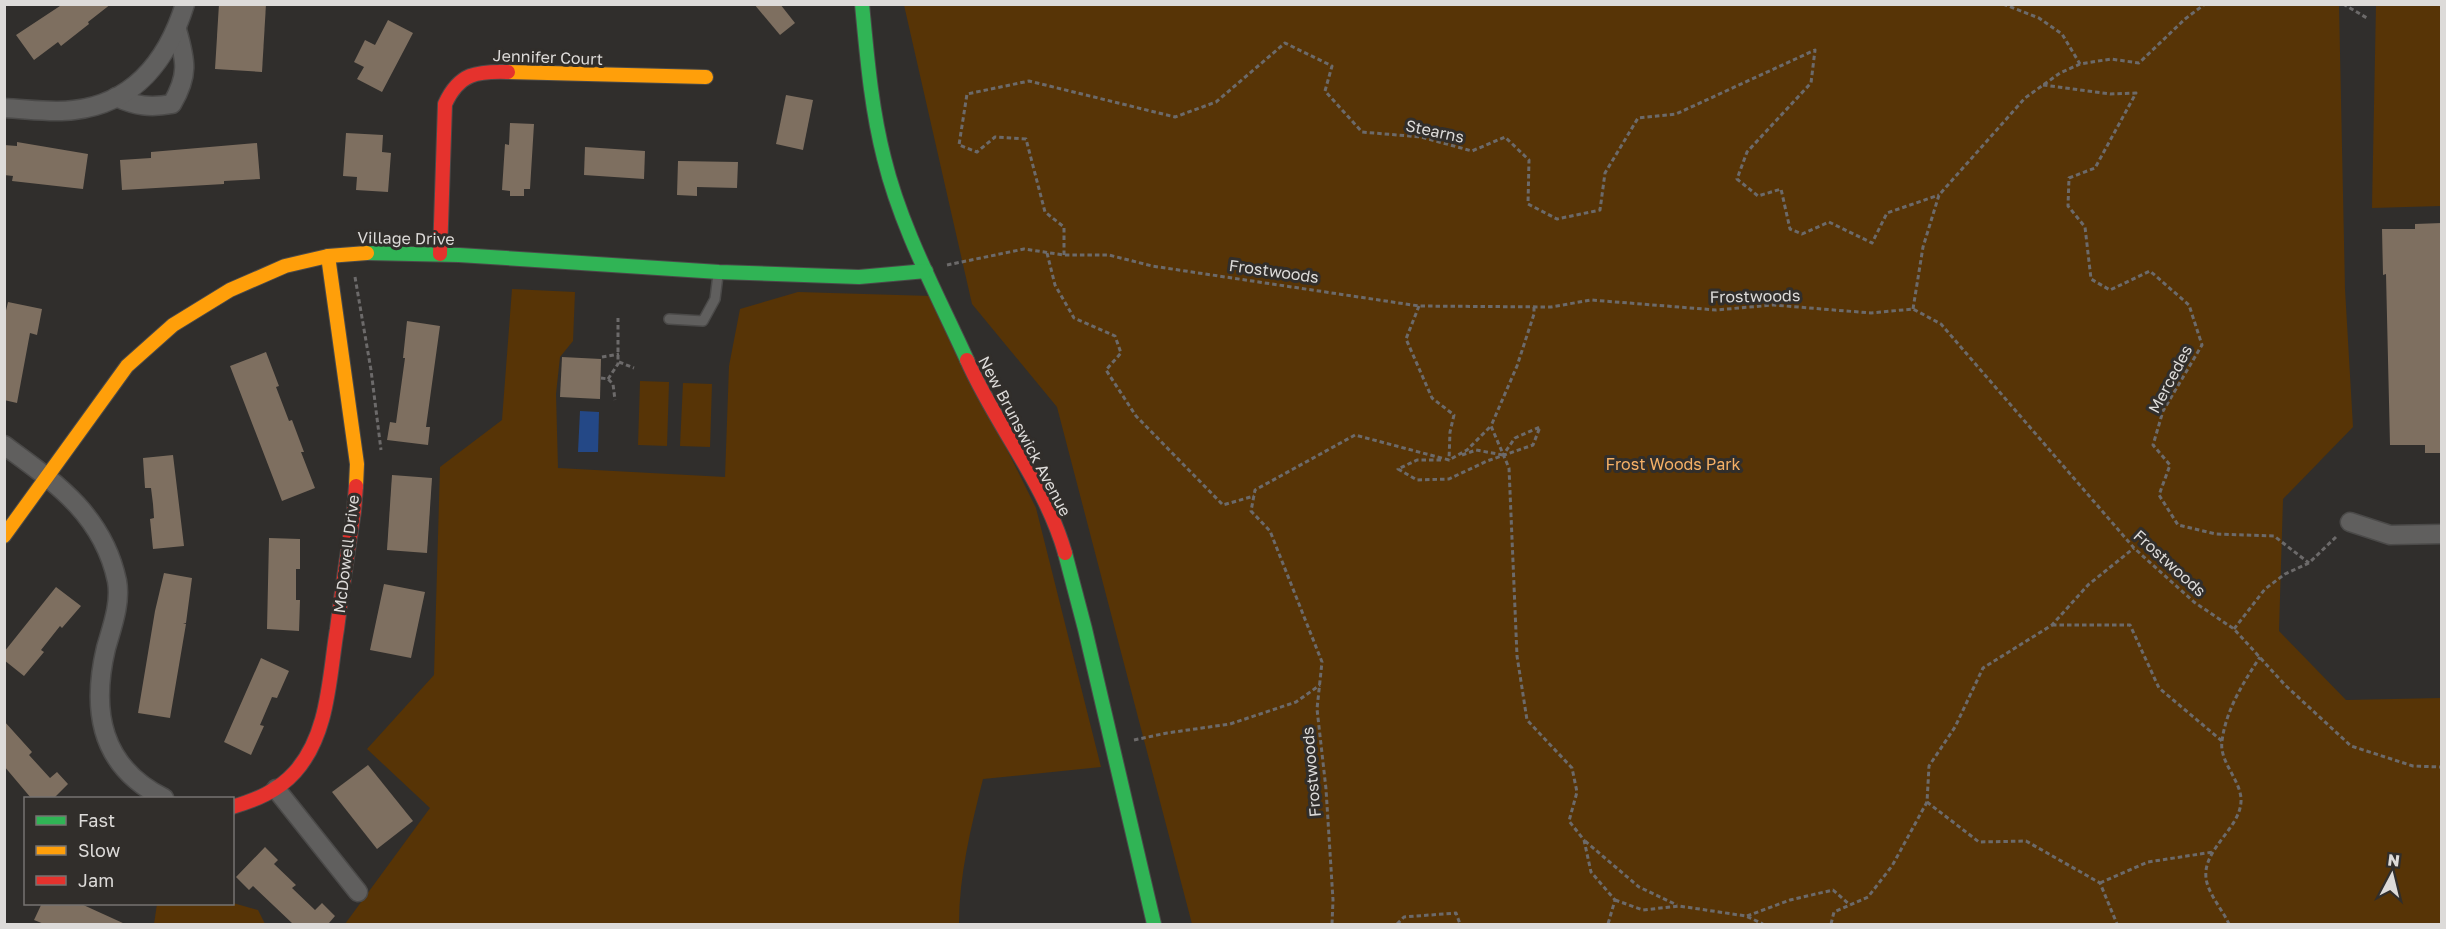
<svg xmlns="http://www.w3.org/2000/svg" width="2446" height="929" font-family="'Golos Text',sans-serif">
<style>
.green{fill:#573406}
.water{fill:#244886}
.building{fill:#7e6f60}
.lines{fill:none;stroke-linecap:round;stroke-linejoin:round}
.lane-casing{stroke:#4b4a49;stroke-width:12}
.street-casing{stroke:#4b4a49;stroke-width:21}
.fast-casing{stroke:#4b4a49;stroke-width:16}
.slow-casing{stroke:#4b4a49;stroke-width:16}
.jam-casing{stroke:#4b4a49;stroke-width:16}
.path{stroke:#6c6a6a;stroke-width:3;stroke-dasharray:4.5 3;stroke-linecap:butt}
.lane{stroke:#605f5e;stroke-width:9}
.street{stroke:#605f5e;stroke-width:18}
.fast{stroke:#30b455;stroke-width:14}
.slow{stroke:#ff9f0a;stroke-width:14}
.jam{stroke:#e5322d;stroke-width:14}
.labels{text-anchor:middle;stroke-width:6;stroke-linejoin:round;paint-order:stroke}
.street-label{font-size:16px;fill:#dddbd9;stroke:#312e2b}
.park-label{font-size:16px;fill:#f5b066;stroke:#312e2b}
</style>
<rect width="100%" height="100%" fill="#302e2c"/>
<g class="green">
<path d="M 904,5 L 2339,5 L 2345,289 L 2353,427 L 2283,499 L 2279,631 L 2346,700 L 2441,698 L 2441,924 L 1192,924 L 1057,407 L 972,304 Z"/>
<path d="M 2376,5 L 2441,5 L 2441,206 L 2372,208 Z"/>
<path d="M 512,289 L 575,292 L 573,341 L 560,357 L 556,394 L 558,468 L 725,477 L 729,366 L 740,309 L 798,292 L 931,296 L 1036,508 L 1101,767 L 983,779 C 971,827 959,875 959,924 L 345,924 L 430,808 L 367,749 L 434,675 L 440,467 L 502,420 Z"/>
<path d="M 640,381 L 669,382 L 667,446 L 638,445 Z"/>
<path d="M 683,383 L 712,384 L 710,447 L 680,446 Z"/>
<path d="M 233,903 L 258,910 L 265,924 L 154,924 L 157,904 Z"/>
</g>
<path class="water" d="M 580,411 L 599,412 L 598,452 L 578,452 Z"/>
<g class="building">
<path d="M 63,4 L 111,4 L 88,22 L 89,24 L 61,46 L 58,42 L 34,60 L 16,35 Z"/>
<path d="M 219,4 L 266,4 L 262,72 L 215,69 Z"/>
<path d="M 754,4 L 780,4 L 795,23 L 780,35 Z"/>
<path d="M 388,20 L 413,33 L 382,92 L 357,79 L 364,67 L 354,62 L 365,40 L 375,45 Z"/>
<path d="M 786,95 L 813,100 L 803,150 L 776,144 Z"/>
<path d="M 510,123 L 534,124 L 530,189 L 524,189 L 524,196 L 510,196 L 510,191 L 502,190 L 505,144 L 509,145 Z"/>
<path d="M 346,133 L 383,135 L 382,152 L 391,153 L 388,192 L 356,190 L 357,177 L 343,176 Z"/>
<path d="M 17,142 L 88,154 L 83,189 L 12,181 L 13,176 L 4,175 L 4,145 L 17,146 Z"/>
<path d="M 257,143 L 260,179 L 224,181 L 224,184 L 122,190 L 120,160 L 151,158 L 151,152 Z"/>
<path d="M 585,147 L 645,151 L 644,179 L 584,175 Z"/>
<path d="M 678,161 L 738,162 L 737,188 L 697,187 L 697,196 L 677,195 Z"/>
<path d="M 2442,223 L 2442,453 L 2425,453 L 2425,445 L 2390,445 L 2386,274 L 2383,275 L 2382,229 L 2415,229 L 2415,224 Z"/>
<path d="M 8,302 L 42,309 L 37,335 L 30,333 L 17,403 L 4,400 L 4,319 Z"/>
<path d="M 407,321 L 440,326 L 426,427 L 430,427 L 428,445 L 387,440 L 390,422 L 396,423 L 405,358 L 403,358 Z"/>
<path d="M 266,352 L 279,386 L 276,387 L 289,421 L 292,420 L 304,452 L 301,452 L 315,488 L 282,501 L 230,366 Z"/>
<path d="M 562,357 L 601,359 L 600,399 L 560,397 Z"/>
<path d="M 173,455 L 184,546 L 153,549 L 150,519 L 154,518 L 153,504 L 151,488 L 145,488 L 143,458 Z"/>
<path d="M 392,475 L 432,478 L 427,553 L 387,550 Z"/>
<path d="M 269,538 L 300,539 L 300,569 L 296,569 L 296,600 L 300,600 L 299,631 L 267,629 Z"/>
<path d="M 164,573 L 192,578 L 186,623 L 183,623 L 186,624 L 170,718 L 138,713 L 155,611 Z"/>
<path d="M 384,584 L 425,592 L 411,658 L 370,650 Z"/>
<path d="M 56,587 L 81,606 L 62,628 L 60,626 L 41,650 L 44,652 L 24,676 L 4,660 L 4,652 Z"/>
<path d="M 261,658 L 289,671 L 277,698 L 272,697 L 260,725 L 264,726 L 251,755 L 224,742 Z"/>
<path d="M 4,721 L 32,752 L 29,755 L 50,778 L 57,772 L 68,784 L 54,798 L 31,798 L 4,766 Z"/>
<path d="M 368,765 L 413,821 L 377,849 L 332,792 Z"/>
<path d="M 265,847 L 278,860 L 274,864 L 296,885 L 292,888 L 315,910 L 322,903 L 335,916 L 329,923 L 330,924 L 293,924 L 253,886 L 249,890 L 236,877 Z"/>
<path d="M 42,903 L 79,903 L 125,924 L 44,924 L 34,920 Z"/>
</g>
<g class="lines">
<g class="lane-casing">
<path id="lane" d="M 669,319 L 703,321 L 715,299 L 718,275"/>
</g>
<g class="street-casing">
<g id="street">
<path d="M 116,97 C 136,106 150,108 172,104 C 189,75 186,61 177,30"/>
<path d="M 4,108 C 28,109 51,113 74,110 C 135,103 168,59 185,4"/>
<path d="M 4,445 C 56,483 103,515 117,581 C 121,603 112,627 106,648 C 91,711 101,767 164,798"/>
<path d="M 2350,522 L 2390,535 L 2442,534"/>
<path d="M 276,789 L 358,892"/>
</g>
</g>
<g class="fast-casing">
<g id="fast">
<path d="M 862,4 C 867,56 871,107 884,158 C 901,228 937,294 967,360"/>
<path d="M 367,253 L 459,255 L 719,272 L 859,277 L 926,271"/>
<path d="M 1065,553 L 1085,629 L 1154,924"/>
</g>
</g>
<g class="slow-casing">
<g id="slow">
<path d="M 508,72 L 706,77"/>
<path d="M 328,256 L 357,464 L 356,486"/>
<path d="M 4,536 L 127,366 L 173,325 L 230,290 L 285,266 L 328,256 L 367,253"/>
</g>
</g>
<g class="jam-casing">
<g id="jam">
<path d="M 440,254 L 445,104 C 459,73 477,71 508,72"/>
<path d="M 967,360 C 996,426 1045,483 1065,553"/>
<path d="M 232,807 C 256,800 278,791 295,772 C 329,734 329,677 337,629 C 342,590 348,550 354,511 L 356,486"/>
</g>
</g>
<g class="path">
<path d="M 2003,4 L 2039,18 L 2062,34 L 2080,64"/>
<path d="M 2343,4 L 2367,18"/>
<path d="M 2043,85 L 2110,94 L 2136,93 L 2095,168 L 2069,178 L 2068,206 L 2085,227 L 2091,279 L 2110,290 L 2150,271 L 2189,305 L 2202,345 L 2163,411 L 2153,445 L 2170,465 L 2159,495 L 2178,525 L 2216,534 L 2274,536 L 2309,563"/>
<path d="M 1047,253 L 1055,285 L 1074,318 L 1115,336 L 1121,353 L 1106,370 L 1136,416 L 1223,505 L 1254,496"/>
<path d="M 1064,255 L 1064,227 L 1045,212 L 1026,139 L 995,137 L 977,152 L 959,145 L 967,94 L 1029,81 L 1175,117 L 1216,102 L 1285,43 L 1332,66 L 1325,91 L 1362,132 L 1421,137 L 1472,151 L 1505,137 L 1529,160 L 1528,204 L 1557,219 L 1600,210 L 1605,173 L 1638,118 L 1676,114 L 1815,50 L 1811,83 L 1747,152 L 1737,179 L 1758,196 L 1781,189 L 1790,229 L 1802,234 L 1829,222 L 1872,243 L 1887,213 L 1939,195"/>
<path d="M 947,265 L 1024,249 L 1064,255 L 1109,255 L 1152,266 L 1419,306 L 1551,307 L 1591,300 L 1716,310 L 1773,305 L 1871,313 L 1913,309 L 1941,324 L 2134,548 L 2194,602 L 2234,629 L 2285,685 L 2351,746 L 2413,766 L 2442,767"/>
<path d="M 355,277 L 371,370 L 381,450"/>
<path d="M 1419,306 L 1406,339 L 1432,398 L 1454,415 L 1450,432 L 1449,460"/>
<path d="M 1534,307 L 1534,314 L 1517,366 L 1491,426 L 1509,468 L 1517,656 L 1527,720 L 1572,768 L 1577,792 L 1569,821 L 1584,840 L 1591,872 L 1615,900 L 1608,924"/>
<path d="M 1913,309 L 1923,247 L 1939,195 L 2025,98 L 2060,73 L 2080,64 L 2111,59 L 2139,63 L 2185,19 L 2205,4"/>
<path d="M 602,357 L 619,354"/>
<path d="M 619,362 L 634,368"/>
<path d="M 601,378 L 608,379 L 613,384 L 615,400"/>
<path d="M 608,379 L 618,364 L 618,318"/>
<path d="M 1462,455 L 1476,450 L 1503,455"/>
<path d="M 1441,460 L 1417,460 L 1398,469 L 1417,480 L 1449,479 L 1487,461 L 1533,445 L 1540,427 L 1515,438 L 1503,455"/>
<path d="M 2052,625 L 2130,625 L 2159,688 L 2222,741 C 2219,761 2239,778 2241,798 C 2243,829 2198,850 2207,883 C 2211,897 2223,911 2229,924"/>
<path d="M 2234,629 L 2265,589 L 2285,574 L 2309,563 L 2338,535"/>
<path d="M 1134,740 L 1167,733 L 1230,724 L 1296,702 L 1320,685"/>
<path d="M 2222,741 C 2226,710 2243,683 2260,657"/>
<path d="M 1927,802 L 1979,842 L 2026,841 L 2100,883 L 2117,924"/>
<path d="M 1585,841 L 1639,887 L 1677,905"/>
<path d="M 2100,883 L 2148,862 L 2213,852"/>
<path d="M 1615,900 L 1643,910 L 1679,906 L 1746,916 L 1763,924"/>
<path d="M 1747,916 L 1790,900 L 1833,890 L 1850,905"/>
<path d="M 1332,924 L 1333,900 L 1326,789 L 1317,709 L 1322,662 L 1270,531 L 1251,511 L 1255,490 L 1355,435 L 1449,460 L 1467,450 L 1491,426"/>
<path d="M 1397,924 L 1404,917 L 1456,913 L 1460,924"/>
<path d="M 1831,924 L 1834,912 L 1868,897 L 1892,866 L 1927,802 L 1929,766 L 1955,727 L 1983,668 L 2052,625 L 2088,585 L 2134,548"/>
</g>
<use href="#lane" class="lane"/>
<use href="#street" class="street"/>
<use href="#fast" class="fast"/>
<use href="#slow" class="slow"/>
<use href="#jam" class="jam"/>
</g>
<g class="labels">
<g class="street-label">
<text transform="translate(548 57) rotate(2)" y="6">Jennifer Court</text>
<text transform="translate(1435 131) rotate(12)" y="6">Stearns</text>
<text transform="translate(406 238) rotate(1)" y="6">Village Drive</text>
<text transform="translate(1274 271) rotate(8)" y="6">Frostwoods</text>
<text transform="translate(1755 296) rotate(-1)" y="6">Frostwoods</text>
<text transform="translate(2170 379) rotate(-62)" y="6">Mercedes</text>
<text transform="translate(1025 436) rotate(62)" y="6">New Brunswick Avenue</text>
<text transform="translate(346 554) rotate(-83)" y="6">McDowell Drive</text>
<text transform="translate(2170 563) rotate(42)" y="6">Frostwoods</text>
<text transform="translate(1311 772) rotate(-95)" y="6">Frostwoods</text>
</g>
<g class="park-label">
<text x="1673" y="470">Frost Woods Park</text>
</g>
</g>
<rect width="2446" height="929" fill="none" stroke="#dddbd9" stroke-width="12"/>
<rect x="24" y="797" width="210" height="108" fill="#312e2b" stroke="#767371" stroke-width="1.5"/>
<rect x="36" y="816" width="30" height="9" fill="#30b455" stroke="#767371" stroke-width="1.5"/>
<text x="78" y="827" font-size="18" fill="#dddbd9">Fast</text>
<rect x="36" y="846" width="30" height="9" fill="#ff9f0a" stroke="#767371" stroke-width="1.5"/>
<text x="78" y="857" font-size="18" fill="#dddbd9">Slow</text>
<rect x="36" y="876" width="30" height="9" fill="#e5322d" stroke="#767371" stroke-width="1.5"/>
<text x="78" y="887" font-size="18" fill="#dddbd9">Jam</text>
<g transform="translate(2392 875) rotate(7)" stroke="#312e2b" stroke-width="4.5" paint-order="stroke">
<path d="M0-4.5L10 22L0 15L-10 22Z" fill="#dddbd9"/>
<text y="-9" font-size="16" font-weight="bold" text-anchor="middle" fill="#dddbd9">N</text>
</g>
</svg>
